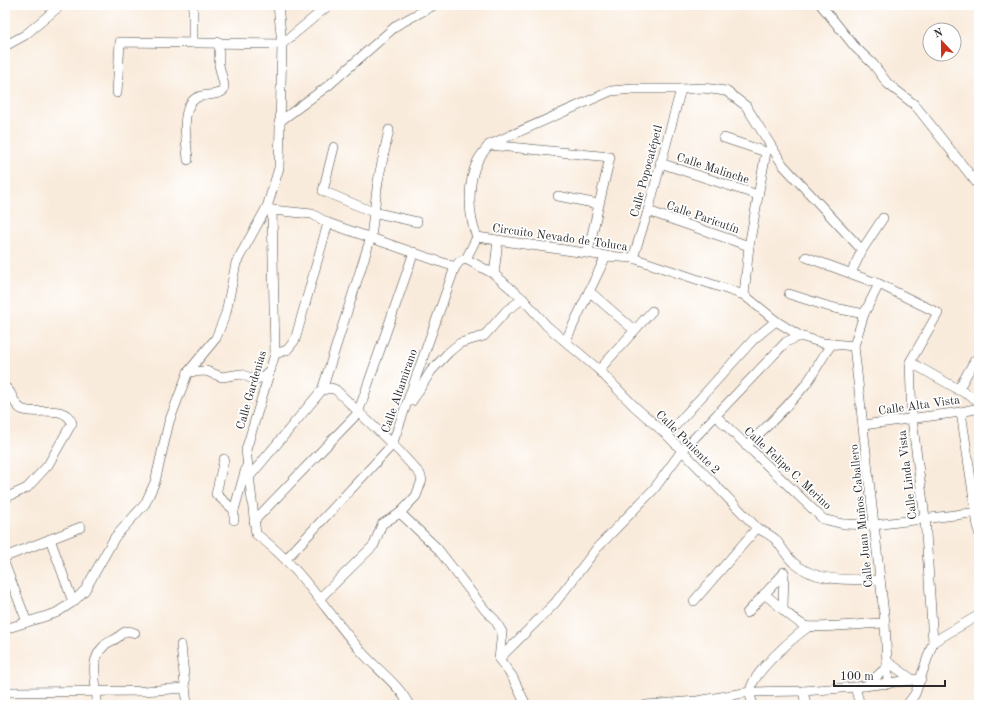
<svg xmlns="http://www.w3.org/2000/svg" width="984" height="710" font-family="'Old Standard TT',serif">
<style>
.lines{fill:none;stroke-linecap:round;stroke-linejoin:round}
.minor-casing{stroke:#4a4845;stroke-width:10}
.minor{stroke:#fff;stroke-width:9}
.labels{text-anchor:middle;stroke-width:3.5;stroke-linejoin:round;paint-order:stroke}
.street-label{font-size:12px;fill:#2b2b2b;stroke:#fff}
</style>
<rect width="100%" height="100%" fill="#fff"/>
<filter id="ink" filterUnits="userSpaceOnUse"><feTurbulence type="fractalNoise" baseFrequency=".025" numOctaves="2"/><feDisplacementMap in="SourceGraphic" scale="8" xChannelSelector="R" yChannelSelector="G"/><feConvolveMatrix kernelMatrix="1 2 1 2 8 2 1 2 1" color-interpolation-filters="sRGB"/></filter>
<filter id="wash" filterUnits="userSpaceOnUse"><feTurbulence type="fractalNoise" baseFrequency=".012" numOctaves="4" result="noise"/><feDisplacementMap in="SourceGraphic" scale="16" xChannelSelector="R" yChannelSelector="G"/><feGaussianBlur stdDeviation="0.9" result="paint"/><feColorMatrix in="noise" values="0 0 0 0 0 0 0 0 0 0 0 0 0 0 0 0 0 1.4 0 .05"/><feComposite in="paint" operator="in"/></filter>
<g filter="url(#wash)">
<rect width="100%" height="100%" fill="#f9ebdb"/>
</g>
<g filter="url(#ink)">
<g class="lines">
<g class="minor-casing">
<g id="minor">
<path d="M 193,5 L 193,43"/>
<path d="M 821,5 L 855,47 L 873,64 L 888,84 L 915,105 L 979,186"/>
<path d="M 5,46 L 25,35 L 61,5"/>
<path d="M 117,93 L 120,42 L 282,44 L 329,5"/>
<path d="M 279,122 L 329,85 L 397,25 L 434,5"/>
<path d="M 724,138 L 766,152"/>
<path d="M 489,145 L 610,157 L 588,252"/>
<path d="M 334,147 L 323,191 L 373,212 L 417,222"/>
<path d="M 188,160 C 187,143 179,109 196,98 C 204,93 214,97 223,91 L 224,85 L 219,65 L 219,42"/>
<path d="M 660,163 L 758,195"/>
<path d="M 558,196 L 598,204"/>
<path d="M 267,207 L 272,210 L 275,354 L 246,450 L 256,534 C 300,566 325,610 360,650 C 376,669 398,683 409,705"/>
<path d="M 272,210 L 312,214 L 328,223 L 455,267"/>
<path d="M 648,211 L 749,246"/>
<path d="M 477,237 C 468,216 467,182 478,160 C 481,155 485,150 489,145 L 611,91 L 633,89 L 681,89 L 703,88 L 726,91 L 746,106 L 783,165 L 862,250"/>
<path d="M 477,237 L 606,256 L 633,258 L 744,295 L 776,321 L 800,336 L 823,343 L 854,346"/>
<path d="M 806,257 L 879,284 L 938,313 L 910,362 L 912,419 L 925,518 L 933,642"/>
<path d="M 633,258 L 648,211 L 681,89"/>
<path d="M 466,259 L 477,237"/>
<path d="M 851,273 L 862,250 L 883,218"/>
<path d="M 494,274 L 498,241"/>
<path d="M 879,284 L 864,314 L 854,346 L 885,623 L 888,684"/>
<path d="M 589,291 L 634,330"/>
<path d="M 789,294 L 830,307 L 864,314"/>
<path d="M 744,295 L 749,246 L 766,152 L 771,148"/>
<path d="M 566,340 L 606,256"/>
<path d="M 275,354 L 287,350 L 295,340 L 328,223"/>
<path d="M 910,362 L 979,401"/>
<path d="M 599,370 L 652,311"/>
<path d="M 188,372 L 206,371 L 222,377 L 241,374 L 253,379 L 261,378 L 271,369"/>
<path d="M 5,387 C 14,393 13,407 24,410 C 40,415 65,404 72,423 L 48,465 L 27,488 L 5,498"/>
<path d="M 958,390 L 975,360"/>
<path d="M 412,401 L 431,371 L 449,352 L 460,343 L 484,336 L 507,310 L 523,299"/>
<path d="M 961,412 L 979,533"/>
<path d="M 716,416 L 823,519 L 843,524 L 874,525 L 979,512"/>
<path d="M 863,425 L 961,412 L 979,408"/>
<path d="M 667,435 L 754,339 L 776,321"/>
<path d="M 746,446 C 767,427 788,406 806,384 C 815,372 822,357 831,345"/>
<path d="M 224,459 L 216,494 L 234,510"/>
<path d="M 250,476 L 322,390 L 371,237 L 378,181 L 389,130"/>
<path d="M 400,513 L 437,548 L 485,610 L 495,620 L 502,632 L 499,659 L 512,676 L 526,705"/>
<path d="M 234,520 L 234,510 L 247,465"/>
<path d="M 254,521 L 358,413 L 414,252"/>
<path d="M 50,539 L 73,602"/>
<path d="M 5,557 L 81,527"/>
<path d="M 287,558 L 392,445 L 455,267 L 460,261 L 466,259 L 494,274 L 523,299 L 547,326 L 599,370 L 634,406 L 667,435 L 757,528 C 763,531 770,535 775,539 C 782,547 787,557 794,563 C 817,583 851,579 880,580"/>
<path d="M 5,565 L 27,622"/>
<path d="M 764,594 C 778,604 790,618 805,626 C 813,629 873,623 885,623"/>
<path d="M 320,598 L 374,545 L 382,524 L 400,513 L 416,496 L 422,480 L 420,474 L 399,451 L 336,390 L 331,388 L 322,390"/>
<path d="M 694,601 L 757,528"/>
<path d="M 783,608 L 784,572"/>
<path d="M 747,613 L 784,573"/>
<path d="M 5,629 L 56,613 L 73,602 L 85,590 L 115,537 L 145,504 L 155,482 L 169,422 L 188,372 L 216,338 L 226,313 L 236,263 L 267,207 L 279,168 L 282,44 L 278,5"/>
<path d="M 181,645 L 187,705"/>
<path d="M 499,659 L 555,603 L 597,548 L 654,489 L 681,452 L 786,342 L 800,336"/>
<path d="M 888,662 L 913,680"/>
<path d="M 866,686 L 888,666"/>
<path d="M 855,687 L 860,705"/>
<path d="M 803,691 L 806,705"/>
<path d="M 12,692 L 144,691 L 185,688"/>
<path d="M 97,705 C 98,684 87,662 104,646 C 107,642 113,641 117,638 C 124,632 126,629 135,633"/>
<path d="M 646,705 L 697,701 L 750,692 L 803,691 L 855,687 L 921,679"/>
<path d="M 753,705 C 752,701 750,696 750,693 C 750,674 793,638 808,627"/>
<path d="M 907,705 L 915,694 L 933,642 L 979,615"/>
</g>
</g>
<use href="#minor" class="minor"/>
</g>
</g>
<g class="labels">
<g class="street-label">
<text transform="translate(713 168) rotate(18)" y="4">Calle Malinche</text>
<text transform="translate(646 171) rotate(-75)" y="4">Calle Popocatépetl</text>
<text transform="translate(703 217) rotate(19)" y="4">Calle Paricutín</text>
<text transform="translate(560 237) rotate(8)" y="4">Circuito Nevado de Toluca</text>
<text transform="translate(251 390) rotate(-74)" y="4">Calle Gardenias</text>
<text transform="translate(399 391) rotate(-71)" y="4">Calle Altamirano</text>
<text transform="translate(919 405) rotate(-8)" y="4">Calle Alta Vista</text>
<text transform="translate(688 442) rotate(45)" y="4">Calle Poniente 2</text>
<text transform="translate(788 468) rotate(43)" y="4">Calle Felipe C. Merino</text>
<text transform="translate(907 475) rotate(-97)" y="4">Calle Linda Vista</text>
<text transform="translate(861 516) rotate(-96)" y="4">Calle Juan Muños Caballero</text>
</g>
</g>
<rect width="984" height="710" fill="none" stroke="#fff" stroke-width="20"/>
<g transform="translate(942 42) rotate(338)"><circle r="19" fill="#ffffff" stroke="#aaaaaa"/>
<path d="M0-3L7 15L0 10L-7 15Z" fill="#c8321e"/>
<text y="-6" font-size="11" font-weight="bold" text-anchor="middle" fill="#2b2b2b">N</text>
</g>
<path d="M834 680v6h111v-6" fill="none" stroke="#2b2b2b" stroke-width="2"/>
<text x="840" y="680" font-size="12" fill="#2b2b2b" stroke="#ffffff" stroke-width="3" paint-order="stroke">100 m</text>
</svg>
